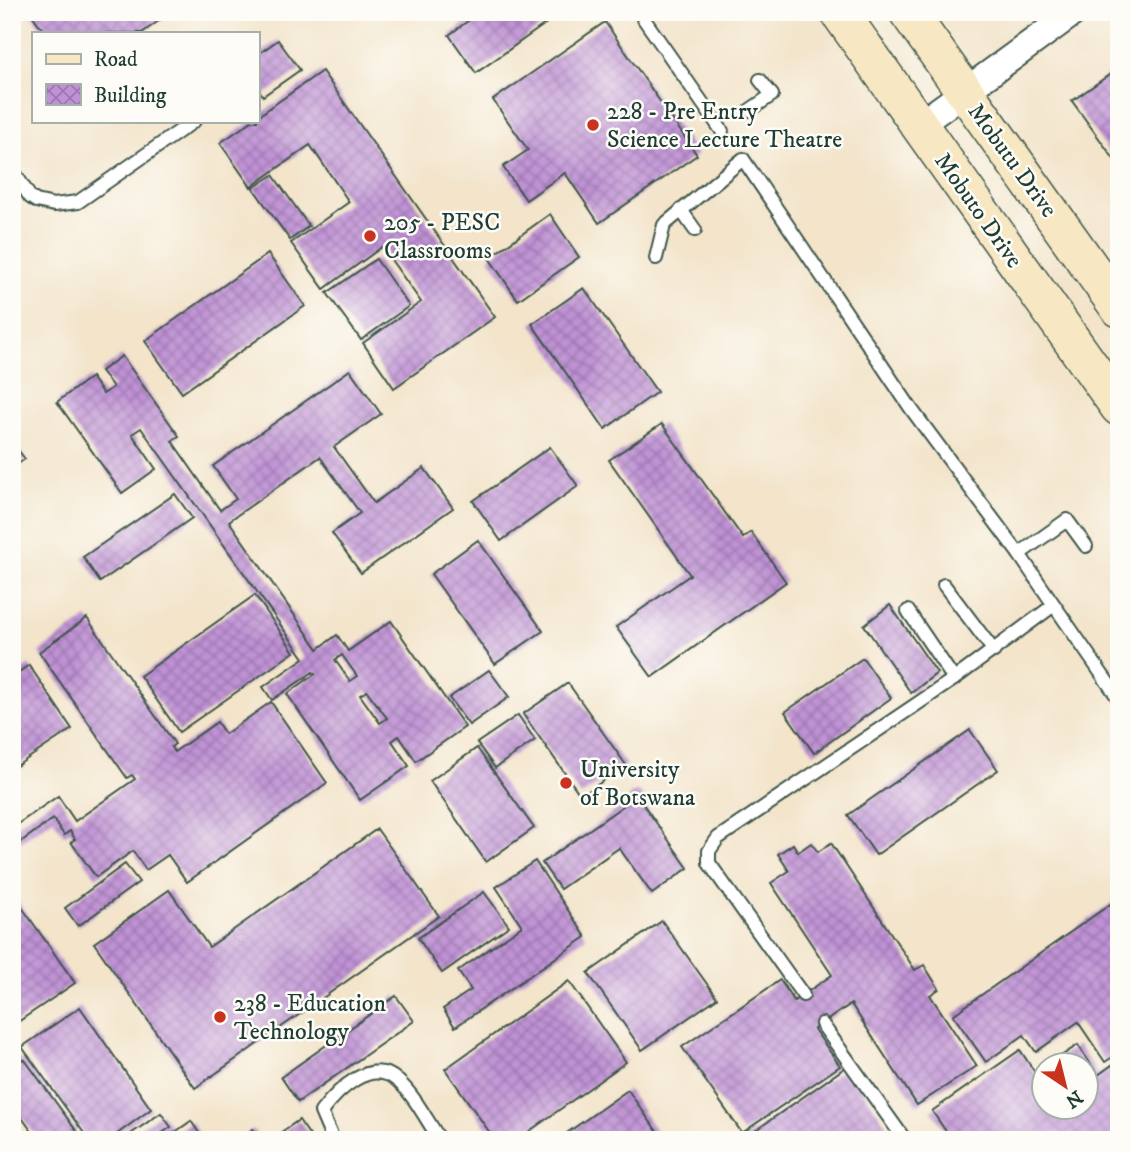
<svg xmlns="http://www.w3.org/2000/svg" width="1131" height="1152" font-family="'IM FELL DW Pica',serif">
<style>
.building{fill:url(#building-cross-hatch);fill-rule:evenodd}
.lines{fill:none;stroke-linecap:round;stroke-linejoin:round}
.lane-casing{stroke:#3f564a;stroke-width:16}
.street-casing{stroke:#3f564a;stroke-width:30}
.secondary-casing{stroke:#3f564a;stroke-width:40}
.lane{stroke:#fff;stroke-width:12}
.street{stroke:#fff;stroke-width:26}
.secondary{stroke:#f7e8c3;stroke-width:37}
.poi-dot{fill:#c8321e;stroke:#fdfcf7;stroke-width:2.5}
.labels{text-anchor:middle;stroke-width:5;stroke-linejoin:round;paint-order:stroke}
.poi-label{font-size:24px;fill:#1f3d34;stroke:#fdfcf7;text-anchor:start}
.street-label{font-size:24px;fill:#1f3d34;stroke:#fdfcf7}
</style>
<defs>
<pattern id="building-cross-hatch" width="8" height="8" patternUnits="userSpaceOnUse" patternTransform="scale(1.75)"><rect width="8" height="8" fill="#c092d5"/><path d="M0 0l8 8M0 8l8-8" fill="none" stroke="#9b78ae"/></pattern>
</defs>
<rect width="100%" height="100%" fill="#fdfcf7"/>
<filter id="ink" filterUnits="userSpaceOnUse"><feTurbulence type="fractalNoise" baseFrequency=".0143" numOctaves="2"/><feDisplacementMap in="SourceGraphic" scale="14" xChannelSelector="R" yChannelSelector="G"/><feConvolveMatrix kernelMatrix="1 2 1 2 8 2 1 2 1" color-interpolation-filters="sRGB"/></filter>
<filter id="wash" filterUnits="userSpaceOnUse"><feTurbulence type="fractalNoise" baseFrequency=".00686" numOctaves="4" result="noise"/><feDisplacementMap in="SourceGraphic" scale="28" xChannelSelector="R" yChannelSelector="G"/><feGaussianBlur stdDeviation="1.57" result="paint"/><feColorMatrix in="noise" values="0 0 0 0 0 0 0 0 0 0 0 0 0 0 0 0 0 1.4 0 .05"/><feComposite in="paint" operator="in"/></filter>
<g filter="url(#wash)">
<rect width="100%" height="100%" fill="#f3e4ca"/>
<g id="blocks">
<g class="building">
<path d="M 30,12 L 171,12 L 142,33 L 45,33 Z"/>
<path d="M 480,12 L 562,12 L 476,73 L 449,35 Z"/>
<path d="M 605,22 L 697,155 L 599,223 L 565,173 L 526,200 L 503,167 L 528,150 L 493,100 Z"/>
<path d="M 278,40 L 300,70 L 263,96 L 257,87 L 257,55 Z"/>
<path d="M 1119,68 L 1119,166 L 1072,101 Z"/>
<path d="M 322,71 L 495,317 L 394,388 L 363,343 L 421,302 L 382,247 L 324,289 L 291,243 L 349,202 L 310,145 L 251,187 L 220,143 L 252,121 L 257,121 L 257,117 Z"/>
<path d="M 273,175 L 309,226 L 290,240 L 253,188 Z"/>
<path d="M 550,214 L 579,257 L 518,300 L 489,258 Z"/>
<path d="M 268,254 L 305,306 L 182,393 L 145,341 Z"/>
<path d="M 376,259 L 409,306 L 361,340 L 327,293 Z"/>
<path d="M 584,288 L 657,392 L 605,429 L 532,324 Z"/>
<path d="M 122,356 L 179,436 L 172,441 L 220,510 L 236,499 L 213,466 L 350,370 L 381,414 L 334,447 L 374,503 L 424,468 L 453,508 L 361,573 L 332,533 L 360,513 L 320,457 L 229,521 L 318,649 L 337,635 L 348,651 L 391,621 L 465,727 L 416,761 L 399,736 L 392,741 L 409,766 L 360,800 L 287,694 L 315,674 L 313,672 L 272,700 L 263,687 L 304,658 L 141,428 L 132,434 L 156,469 L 122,493 L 57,402 L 91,377 L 103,394 L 113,387 L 101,371 ZM 342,655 L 357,676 L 350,681 L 335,660 ZM 367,691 L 387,718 L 380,723 L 360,695 Z"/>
<path d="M 662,424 L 743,538 L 751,532 L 786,582 L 652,677 L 616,627 L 690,575 L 609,460 Z"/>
<path d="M 12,442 L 25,459 L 12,468 Z"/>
<path d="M 550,447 L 578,486 L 501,541 L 473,501 Z"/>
<path d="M 175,494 L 192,518 L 100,582 L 83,557 Z"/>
<path d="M 478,540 L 543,631 L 495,664 L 431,574 Z"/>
<path d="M 255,595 L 294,652 L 179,732 L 140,676 Z"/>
<path d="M 890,605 L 937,673 L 911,693 L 864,625 Z"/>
<path d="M 87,618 L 175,744 L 171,747 L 174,752 L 217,722 L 225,734 L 271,702 L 327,783 L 187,882 L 168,855 L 146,870 L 133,851 L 96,877 L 71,842 L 75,839 L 70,831 L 64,835 L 53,819 L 12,848 L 12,828 L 58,796 L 75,821 L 135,779 L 132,775 L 127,778 L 39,652 Z"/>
<path d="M 863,658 L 891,698 L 814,753 L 785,712 Z"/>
<path d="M 29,665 L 72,729 L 12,769 L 12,677 Z"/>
<path d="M 489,670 L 509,697 L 469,725 L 449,698 Z"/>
<path d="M 568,683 L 626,765 L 581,796 L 523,714 Z"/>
<path d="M 518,715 L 535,740 L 495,768 L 477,743 Z"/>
<path d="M 970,730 L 998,770 L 876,855 L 848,815 Z"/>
<path d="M 477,748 L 534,828 L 486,862 L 430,781 Z"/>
<path d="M 637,792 L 642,795 L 643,804 L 688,868 L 652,894 L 619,848 L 560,889 L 542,863 L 627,803 L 630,794 Z"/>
<path d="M 377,829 L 439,916 L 195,1088 L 94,943 L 169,890 L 209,947 Z"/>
<path d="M 811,843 L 818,852 L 831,843 L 915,970 L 924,965 L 939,989 L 930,995 L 977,1066 L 917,1105 L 851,1004 L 814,1029 L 840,1066 L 742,1133 L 682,1047 L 780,980 L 794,1001 L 832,975 L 771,883 L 789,871 L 778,854 L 793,844 L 798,852 Z"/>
<path d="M 535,861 L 586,937 L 455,1027 L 443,1009 L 471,990 L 458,971 L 522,926 L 496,887 Z"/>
<path d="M 125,864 L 139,882 L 78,926 L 65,908 Z"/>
<path d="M 484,892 L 509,926 L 442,973 L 418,938 Z"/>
<path d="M 12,893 L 75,983 L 12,1026 Z"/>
<path d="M 1119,898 L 1119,968 L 1113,973 L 1119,981 L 1119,1053 L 1105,1062 L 1078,1022 L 1036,1052 L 1024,1035 L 986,1062 L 953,1015 Z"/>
<path d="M 662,921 L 717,998 L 642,1050 L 588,973 Z"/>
<path d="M 569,981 L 626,1062 L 517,1140 L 495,1140 L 445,1069 Z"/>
<path d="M 396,996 L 414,1021 L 298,1102 L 281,1077 Z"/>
<path d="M 80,1007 L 151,1109 L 109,1140 L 89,1140 L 22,1047 Z"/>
<path d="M 1078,1045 L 1098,1075 L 1112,1065 L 1119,1075 L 1119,1140 L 952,1140 L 932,1111 L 1020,1050 L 1036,1074 L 1044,1069 L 1044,1106 L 1086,1106 L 1086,1064 L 1049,1064 Z"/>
<path d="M 12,1058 L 25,1060 L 83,1140 L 38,1140 L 12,1104 Z"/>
<path d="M 846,1067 L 897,1140 L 742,1140 Z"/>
<path d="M 628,1090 L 663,1140 L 557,1140 Z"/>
<path d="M 161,1113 L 171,1127 L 152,1140 L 122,1140 Z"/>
<path d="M 299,1120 L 313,1140 L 280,1140 L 277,1135 Z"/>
<path d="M 191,1121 L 204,1140 L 164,1140 Z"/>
<path d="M 253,1129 L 261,1140 L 238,1140 Z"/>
</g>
</g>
</g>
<g filter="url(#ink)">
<use href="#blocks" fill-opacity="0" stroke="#3f564a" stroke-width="2"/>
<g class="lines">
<g class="lane-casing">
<g id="lane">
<path d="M 639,12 L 722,131"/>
<path d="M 750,110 L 772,95 L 760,80"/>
<path d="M 12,169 L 30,197 L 36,201 L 54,205 L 78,202 L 194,121"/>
<path d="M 681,210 L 695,230"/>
<path d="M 656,258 L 664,225 L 743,159 L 912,410 L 1019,554"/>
<path d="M 944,585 L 994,651"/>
<path d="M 1054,605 L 1019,554 L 1067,520 L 1086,546"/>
<path d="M 908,611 L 954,679"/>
<path d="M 803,995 L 709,863 L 709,851 L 718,838 L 954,679 L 1054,605 L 1119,699"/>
<path d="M 822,1024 L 905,1140"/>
<path d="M 333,1140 L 321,1112 C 337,1091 371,1056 398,1081 C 415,1096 427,1121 440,1140"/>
</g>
</g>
<g class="street-casing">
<path id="street" d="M 919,125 L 1074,12"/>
</g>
<g class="secondary-casing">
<g id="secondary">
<path d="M 839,12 L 1119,407"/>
<path d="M 908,12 L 1119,308"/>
</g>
</g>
<use href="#lane" class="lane"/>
<use href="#street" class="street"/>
<use href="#secondary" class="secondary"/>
</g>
</g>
<g class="poi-dot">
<circle cx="593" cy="125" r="7"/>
<circle cx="370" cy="236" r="7"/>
<circle cx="566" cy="783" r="7"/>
<circle cx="220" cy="1017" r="7"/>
</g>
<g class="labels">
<g class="poi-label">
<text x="607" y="119">228 - Pre Entry<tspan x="607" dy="28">Science Lecture Theatre</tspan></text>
<text x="384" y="230">205 - PESC<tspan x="384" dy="28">Classrooms</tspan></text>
<text x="580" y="777">University<tspan x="580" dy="28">of Botswana</tspan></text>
<text x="234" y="1011">238 - Education<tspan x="234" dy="28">Technology</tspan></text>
</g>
<g class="street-label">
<text transform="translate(1013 160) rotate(54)" y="8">Mobutu Drive</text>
<text transform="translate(979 210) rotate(55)" y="8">Mobuto Drive</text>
</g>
</g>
<rect width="1131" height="1152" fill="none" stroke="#fdfcf7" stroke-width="42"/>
<rect x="32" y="32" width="228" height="91" fill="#fdfcf7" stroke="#a4b0a9" stroke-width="2"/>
<rect x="46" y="54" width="35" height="10" fill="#f7e8c3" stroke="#a4b0a9" stroke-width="2"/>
<text x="94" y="66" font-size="21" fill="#1f3d34">Road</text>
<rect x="46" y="84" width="35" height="21" fill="url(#building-cross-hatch)" stroke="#a4b0a9" stroke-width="2"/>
<text x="94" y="102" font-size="21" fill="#1f3d34">Building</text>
<g transform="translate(1065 1086) rotate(145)"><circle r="33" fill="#fdfcf7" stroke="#a4b0a9" stroke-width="2"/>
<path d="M0-5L12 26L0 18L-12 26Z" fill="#c8321e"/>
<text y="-10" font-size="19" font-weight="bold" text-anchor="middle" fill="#1f3d34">N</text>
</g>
</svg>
